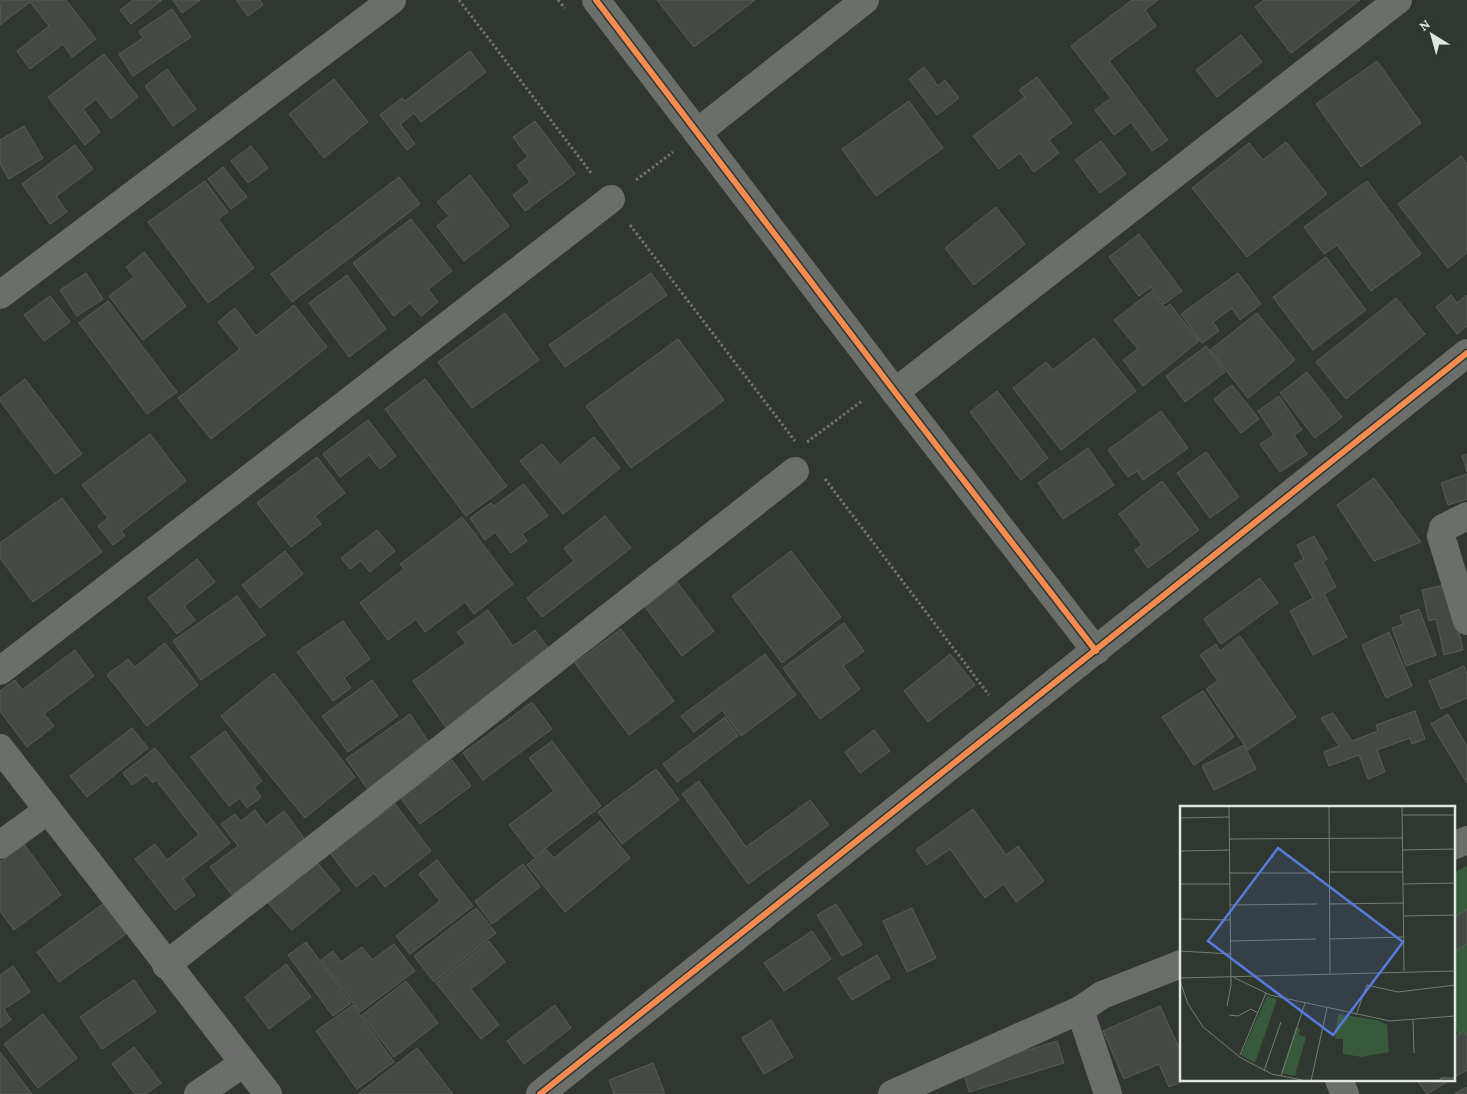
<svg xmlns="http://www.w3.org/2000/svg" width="1467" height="1094" font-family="'Crimson Pro',serif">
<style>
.green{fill:#375a3a}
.building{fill:#454945;stroke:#585d58}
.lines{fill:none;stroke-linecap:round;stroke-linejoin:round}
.path{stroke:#707370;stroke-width:3;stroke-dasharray:2.5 2.5;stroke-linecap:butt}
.minor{stroke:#6c6e6c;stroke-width:28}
.cycleway-casing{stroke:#2e382e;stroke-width:9}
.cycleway{stroke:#f68b52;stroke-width:6}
.inset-road{fill:none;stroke:#767c76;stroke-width:1}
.view{fill:#577bda;fill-opacity:0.15;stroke:#577bda;stroke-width:2.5}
.inset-edge{fill:none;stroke:#dfe5df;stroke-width:2.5}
</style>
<rect width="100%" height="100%" fill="#303630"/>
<path class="green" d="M 1467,866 L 1467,1049 L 1453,1026 L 1453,873 Z"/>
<g class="building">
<path d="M 1,0 L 66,0 L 96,39 L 72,57 L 63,44 L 30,69 L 17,51 L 49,26 L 30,2 L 0,25 Z"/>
<path d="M 133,0 L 132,0 L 162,0 L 131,24 L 120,10 Z"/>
<path d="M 173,0 L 200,0 L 182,13 Z"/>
<path d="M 236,0 L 260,0 L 263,5 L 248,16 Z"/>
<path d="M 657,0 L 755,0 L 694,47 Z"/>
<path d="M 1132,0 L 1158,0 L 1145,10 L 1156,26 L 1109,61 L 1168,140 L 1152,151 L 1131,122 L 1114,135 L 1095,110 L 1111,98 L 1071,46 Z"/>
<path d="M 1264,0 L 1360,0 L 1291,53 L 1255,7 Z"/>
<path d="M 172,9 L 191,37 L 133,76 L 119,54 L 143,38 L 139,31 Z"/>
<path d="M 1241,35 L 1262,62 L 1217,97 L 1196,70 Z"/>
<path d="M 470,51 L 486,72 L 421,122 L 414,113 L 400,124 L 415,144 L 407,150 L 380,115 L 402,98 L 405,101 Z"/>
<path d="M 104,54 L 138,97 L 111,119 L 96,99 L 83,109 L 100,132 L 85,145 L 48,97 Z"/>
<path d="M 1377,61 L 1421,123 L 1361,167 L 1316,104 Z"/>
<path d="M 924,67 L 938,86 L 945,80 L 959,98 L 937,115 L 909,79 Z"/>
<path d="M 167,69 L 196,109 L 173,126 L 145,86 Z"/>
<path d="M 1037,77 L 1072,123 L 1049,140 L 1059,153 L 1034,172 L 1020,153 L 999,169 L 973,136 L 1025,97 L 1019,90 Z"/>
<path d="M 334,79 L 368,122 L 324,158 L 289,114 Z"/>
<path d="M 909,101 L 943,148 L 876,196 L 842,149 Z"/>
<path d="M 535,121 L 575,174 L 525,211 L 513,195 L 530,182 L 517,165 L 528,157 L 513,137 Z"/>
<path d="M 24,126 L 43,158 L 9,179 L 0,164 L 0,140 Z"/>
<path d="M 1101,141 L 1126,174 L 1100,193 L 1075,160 Z"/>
<path d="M 1286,142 L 1327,194 L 1247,257 L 1192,188 L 1249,143 L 1263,160 Z"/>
<path d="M 75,145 L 93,169 L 56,196 L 67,212 L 50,224 L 22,184 Z"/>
<path d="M 251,146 L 268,168 L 248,183 L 231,161 Z"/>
<path d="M 1461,156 L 1467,164 L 1467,253 L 1448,268 L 1398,204 Z"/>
<path d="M 223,167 L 247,197 L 231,209 L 208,179 Z"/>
<path d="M 470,175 L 509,226 L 464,261 L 437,226 L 449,216 L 437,202 Z"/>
<path d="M 399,177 L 420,204 L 292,302 L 271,274 Z"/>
<path d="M 205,181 L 228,212 L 218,219 L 254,268 L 208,303 L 148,222 Z"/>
<path d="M 1367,181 L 1421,254 L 1371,291 L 1337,245 L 1324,254 L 1304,227 Z"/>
<path d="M 996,207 L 1025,244 L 974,285 L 945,248 Z"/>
<path d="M 411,219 L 452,271 L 428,289 L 438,302 L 421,316 L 410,303 L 394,316 L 353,263 Z"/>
<path d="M 1139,234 L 1182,291 L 1164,304 L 1151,287 L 1139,296 L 1109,257 Z"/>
<path d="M 144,252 L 186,306 L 143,340 L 109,296 L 134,277 L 126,267 Z"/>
<path d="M 1326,257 L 1366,310 L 1313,350 L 1273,297 Z"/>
<path d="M 86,273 L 103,299 L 77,316 L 60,290 Z"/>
<path d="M 651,273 L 667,295 L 565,367 L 549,345 Z"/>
<path d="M 1238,273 L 1261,304 L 1240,320 L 1232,308 L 1213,322 L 1219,331 L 1202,343 L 1181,314 Z"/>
<path d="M 347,275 L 386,329 L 349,357 L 309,303 Z"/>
<path d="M 1152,291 L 1165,308 L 1170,304 L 1199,341 L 1143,386 L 1123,360 L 1138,349 L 1114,320 Z"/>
<path d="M 1451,295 L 1457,303 L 1467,295 L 1467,326 L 1457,334 L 1436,307 Z"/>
<path d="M 50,296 L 70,322 L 44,341 L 24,315 Z"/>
<path d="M 1396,298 L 1425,334 L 1346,399 L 1316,362 Z"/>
<path d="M 108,301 L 177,392 L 147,414 L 79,323 Z"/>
<path d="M 294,305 L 327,347 L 211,439 L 178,398 L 240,349 L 218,322 L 235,308 L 256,336 Z"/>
<path d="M 505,313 L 539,360 L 472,408 L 438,362 Z"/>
<path d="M 1257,313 L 1295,360 L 1248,398 L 1210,350 Z"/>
<path d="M 1094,338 L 1136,391 L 1061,450 L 1013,388 L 1046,362 L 1053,370 Z"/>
<path d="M 678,339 L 724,400 L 631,468 L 586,406 Z"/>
<path d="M 1206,346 L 1225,372 L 1185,402 L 1166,376 Z"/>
<path d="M 1307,372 L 1342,417 L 1315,438 L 1280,393 Z"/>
<path d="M 25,379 L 82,454 L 55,474 L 0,401 L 0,398 Z"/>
<path d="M 425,379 L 507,486 L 466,516 L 385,409 Z"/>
<path d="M 1232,385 L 1259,419 L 1241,433 L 1214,399 Z"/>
<path d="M 997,391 L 1048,458 L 1021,480 L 970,412 Z"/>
<path d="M 1279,396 L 1302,430 L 1294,435 L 1307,454 L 1280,472 L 1260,444 L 1274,435 L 1258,411 Z"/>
<path d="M 1161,411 L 1188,448 L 1143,480 L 1137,471 L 1128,477 L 1108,450 Z"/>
<path d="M 368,420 L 396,456 L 380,469 L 369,455 L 340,477 L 323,454 Z"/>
<path d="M 150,434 L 186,481 L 121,531 L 125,536 L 113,545 L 98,526 L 108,518 L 82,485 Z"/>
<path d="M 594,437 L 620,468 L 563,514 L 520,461 L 542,444 L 560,465 Z"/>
<path d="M 1088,448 L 1114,485 L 1063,519 L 1038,483 Z"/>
<path d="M 1206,452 L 1239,497 L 1210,518 L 1177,473 Z"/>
<path d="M 1467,454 L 1467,472 L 1462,456 Z"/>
<path d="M 317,457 L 345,493 L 315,516 L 321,524 L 291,547 L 257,503 Z"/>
<path d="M 1467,474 L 1467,499 L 1448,505 L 1441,483 Z"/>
<path d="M 1374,478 L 1421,542 L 1374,561 L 1337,505 Z"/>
<path d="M 1162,481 L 1199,530 L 1148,568 L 1135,550 L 1142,545 L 1119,514 Z"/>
<path d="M 524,484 L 548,516 L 522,534 L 527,541 L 511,553 L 495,532 L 485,540 L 470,518 L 491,503 L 494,506 Z"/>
<path d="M 62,498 L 102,552 L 33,602 L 0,558 L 0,543 Z"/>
<path d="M 605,516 L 631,548 L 542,617 L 527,598 L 574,561 L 564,548 Z"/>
<path d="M 462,517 L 513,584 L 474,614 L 465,602 L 425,632 L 416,619 L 388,640 L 360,603 L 404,569 L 400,564 Z"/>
<path d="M 377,530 L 395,551 L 370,572 L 361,561 L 350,569 L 341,558 Z"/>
<path d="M 1314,536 L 1327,559 L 1323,562 L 1336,587 L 1324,594 L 1347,637 L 1313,655 L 1290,611 L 1313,598 L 1294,564 L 1304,559 L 1297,545 Z"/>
<path d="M 285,551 L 303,574 L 260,608 L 242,585 Z"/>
<path d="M 791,551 L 841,617 L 782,663 L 732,596 Z"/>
<path d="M 197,559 L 215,582 L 184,606 L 195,620 L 177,634 L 148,598 Z"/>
<path d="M 1260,578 L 1278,603 L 1221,644 L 1204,619 Z"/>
<path d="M 677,582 L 714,631 L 682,656 L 645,607 Z"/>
<path d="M 1448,584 L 1463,650 L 1444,655 L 1436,619 L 1429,621 L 1422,590 Z"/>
<path d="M 237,596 L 265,635 L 201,680 L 173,641 Z"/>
<path d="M 1419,609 L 1436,655 L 1406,666 L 1392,628 L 1403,624 L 1400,616 Z"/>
<path d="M 488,610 L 513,646 L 535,630 L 552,653 L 447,729 L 413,681 L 466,643 L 457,632 Z"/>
<path d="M 343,621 L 370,659 L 344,678 L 351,688 L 333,701 L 297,652 Z"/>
<path d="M 844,623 L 864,651 L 843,666 L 860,689 L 820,719 L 783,668 Z"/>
<path d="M 621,629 L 674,701 L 629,735 L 575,663 Z"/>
<path d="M 1389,632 L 1412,686 L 1386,698 L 1362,645 Z"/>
<path d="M 1240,636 L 1296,717 L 1248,750 L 1206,689 L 1218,681 L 1200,655 L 1216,644 L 1220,651 Z"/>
<path d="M 165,643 L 198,685 L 147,726 L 107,675 L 128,659 L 135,667 Z"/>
<path d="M 75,650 L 94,676 L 44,714 L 54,726 L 27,747 L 0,711 L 0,691 L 15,680 L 22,690 Z"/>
<path d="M 765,654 L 796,695 L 741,736 L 722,710 L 694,732 L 681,716 Z"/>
<path d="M 950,654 L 975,685 L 928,722 L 904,691 Z"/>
<path d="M 1464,666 L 1467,674 L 1467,698 L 1441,709 L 1429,681 Z"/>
<path d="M 274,673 L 355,777 L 305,818 L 221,716 Z"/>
<path d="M 372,680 L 398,716 L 348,752 L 322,716 Z"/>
<path d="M 1203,691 L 1234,737 L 1194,765 L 1162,717 Z"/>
<path d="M 532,702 L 552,729 L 483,780 L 463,753 Z"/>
<path d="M 1415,711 L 1425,739 L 1412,744 L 1410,738 L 1377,750 L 1385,772 L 1368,779 L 1359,755 L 1329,766 L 1324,752 L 1339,746 L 1321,718 L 1333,713 L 1352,741 L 1378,731 L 1376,725 Z"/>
<path d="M 410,714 L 432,747 L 369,791 L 346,759 Z"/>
<path d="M 1448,714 L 1467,746 L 1467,783 L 1431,724 Z"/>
<path d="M 725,717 L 738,736 L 677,782 L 663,764 Z"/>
<path d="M 132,728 L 148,748 L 87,797 L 70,776 Z"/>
<path d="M 874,730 L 890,751 L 860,773 L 845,752 Z"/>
<path d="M 225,731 L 262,781 L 254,787 L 261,797 L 247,808 L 240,798 L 229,806 L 191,757 Z"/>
<path d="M 552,741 L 601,806 L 534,857 L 509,825 L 554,791 L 529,758 Z"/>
<path d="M 1244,745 L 1256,769 L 1214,790 L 1202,766 Z"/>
<path d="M 155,748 L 230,843 L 183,879 L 195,895 L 175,910 L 135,859 L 155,844 L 167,860 L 199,835 L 156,780 L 153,783 L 146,775 L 132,785 L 123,773 Z"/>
<path d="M 452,760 L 471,786 L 420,824 L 401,798 Z"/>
<path d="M 656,769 L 679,800 L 622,844 L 598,812 Z"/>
<path d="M 699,781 L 746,847 L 810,800 L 829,825 L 748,884 L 682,794 Z"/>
<path d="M 395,804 L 431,851 L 385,887 L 374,873 L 356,887 L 330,853 Z"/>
<path d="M 973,809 L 1006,855 L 1018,846 L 1044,881 L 1016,902 L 1004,884 L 985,898 L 950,849 L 927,865 L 916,850 Z"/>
<path d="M 255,810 L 266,825 L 284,811 L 309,845 L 236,900 L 210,867 L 238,846 L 221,824 L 235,814 L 241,821 Z"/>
<path d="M 600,821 L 630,858 L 565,912 L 527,865 L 546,849 L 554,858 Z"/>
<path d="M 24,844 L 61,895 L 14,930 L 0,911 L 0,862 Z"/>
<path d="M 437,860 L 473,906 L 410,954 L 396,936 L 440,901 L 419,874 Z"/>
<path d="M 317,862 L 340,890 L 292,930 L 268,903 Z"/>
<path d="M 523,864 L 540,887 L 492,924 L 475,901 Z"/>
<path d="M 104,903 L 126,934 L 59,982 L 37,952 Z"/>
<path d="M 836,904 L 862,945 L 842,956 L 817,915 Z"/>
<path d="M 476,908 L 496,933 L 434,982 L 414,956 Z"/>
<path d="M 912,908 L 936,958 L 907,972 L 883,921 Z"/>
<path d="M 1467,909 L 1467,944 L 1453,953 L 1453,918 Z"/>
<path d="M 812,931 L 831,959 L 784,991 L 764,963 Z"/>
<path d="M 489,941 L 505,962 L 471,989 L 499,1025 L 481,1039 L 436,983 Z"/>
<path d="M 306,942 L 351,1003 L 333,1016 L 288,955 Z"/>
<path d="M 394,944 L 415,971 L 360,1012 L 321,960 L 333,951 L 341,962 L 362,947 L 372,960 Z"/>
<path d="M 877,955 L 890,978 L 852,1000 L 838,978 Z"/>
<path d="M 286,964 L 311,997 L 269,1029 L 245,997 Z"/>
<path d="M 13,966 L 30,992 L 4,1009 L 11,1020 L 0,1028 L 0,975 Z"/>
<path d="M 134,980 L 156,1012 L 102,1049 L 80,1017 Z"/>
<path d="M 406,981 L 438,1023 L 394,1057 L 362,1015 Z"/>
<path d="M 353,1005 L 394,1062 L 357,1089 L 316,1031 Z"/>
<path d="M 555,1005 L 571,1028 L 524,1064 L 507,1041 Z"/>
<path d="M 1160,1006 L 1181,1052 L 1181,1080 L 1186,1080 L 1169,1087 L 1159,1064 L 1124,1079 L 1103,1031 Z"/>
<path d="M 43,1014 L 77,1058 L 38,1088 L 4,1044 Z"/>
<path d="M 771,1020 L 793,1057 L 764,1074 L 742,1038 Z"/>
<path d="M 1464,1031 L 1467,1036 L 1467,1070 L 1453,1078 L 1453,1038 Z"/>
<path d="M 1057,1041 L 1064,1063 L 969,1092 L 963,1070 Z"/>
<path d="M 134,1047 L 161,1083 L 146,1094 L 135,1094 L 112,1064 Z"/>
<path d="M 417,1048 L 453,1094 L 358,1094 Z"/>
<path d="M 0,1052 L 32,1094 L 0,1094 Z"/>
<path d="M 653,1063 L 665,1094 L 614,1094 L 609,1080 Z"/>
<path d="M 1417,1080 L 1450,1080 L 1427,1094 Z"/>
<path d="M 1467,1087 L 1467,1094 L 1454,1094 Z"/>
</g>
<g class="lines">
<g class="path">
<path d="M 459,0 L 592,174"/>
<path d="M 558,0 L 565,8"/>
<path d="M 636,180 L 673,152"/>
<path d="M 630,225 L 795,441"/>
<path d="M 807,442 L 862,401"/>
<path d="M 825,479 L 989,695"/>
</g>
<g class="minor">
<path d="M 596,0 L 895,392 L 1096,651"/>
<path d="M 698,132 L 865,0"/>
<path d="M 0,295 L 392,0"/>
<path d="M 895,392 L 1398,0"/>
<path d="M 1467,516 L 1443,528 L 1441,536 L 1467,621"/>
<path d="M 0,671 L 611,199"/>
<path d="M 0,748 L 268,1094"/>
<path d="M 0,845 L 48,810"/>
<path d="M 1453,846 L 1467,840"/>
<path d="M 166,965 L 795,471"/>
<path d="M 1080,1010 L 1108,1094"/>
<path d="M 1339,1080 L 1345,1094"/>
<path d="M 198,1094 L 244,1063"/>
<path d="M 540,1094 L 1467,353"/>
<path d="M 892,1094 L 1080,1010 L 1102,995 L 1181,964"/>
</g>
<g class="cycleway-casing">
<g id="cycleway">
<path d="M 596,0 L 895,392 L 1096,651"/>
<path d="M 540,1094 L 1467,353"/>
</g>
</g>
<use href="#cycleway" class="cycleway"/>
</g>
<g transform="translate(1180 806)">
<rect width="275" height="275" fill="#303630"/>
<path d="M 87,190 L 97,193 L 75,257 L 61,249 ZM 158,208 L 197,214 L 207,219 L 209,246 L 182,251 L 163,248 L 163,233 L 155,233 ZM 116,221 L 120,223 L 119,229 L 126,231 L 115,270 L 101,267 Z" fill="#375a3a"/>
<path class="inset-road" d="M 149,0 L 150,167M 222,0 L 224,165M 222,9 L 275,9M 0,12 L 49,11M 49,33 L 222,32M 222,44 L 275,43M 0,45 L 50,44M 149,66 L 223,66M 50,67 L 135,67M 0,78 L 50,78M 223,78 L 275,77M 149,98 L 223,97M 50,99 L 137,98M 223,110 L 275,109M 0,113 L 51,114M 149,133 L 223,131M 51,135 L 136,133M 0,145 L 51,148M 53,171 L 90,189 L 210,215 L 275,210M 0,172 L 275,165M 0,175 L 8,198 L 23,221 L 61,252 L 92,268 L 127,275M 47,200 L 51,179 L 49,0M 49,209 L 58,210 L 71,203 L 78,207M 176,209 L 187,179 L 218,186 L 275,179M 233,214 L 234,247M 60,249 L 86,187M 84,265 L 101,216M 101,270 L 125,197M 131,275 L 147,202M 259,275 L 261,272 L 275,272"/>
<path class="view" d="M 98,42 L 223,136 L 153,229 L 28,135 Z"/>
<rect width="275" height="275" class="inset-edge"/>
</g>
<g transform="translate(1432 35) rotate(323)" stroke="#2e382e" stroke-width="4" paint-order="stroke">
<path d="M0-4L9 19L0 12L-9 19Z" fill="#dfe5df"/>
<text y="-8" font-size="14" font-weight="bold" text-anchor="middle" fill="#dfe5df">N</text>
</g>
</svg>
